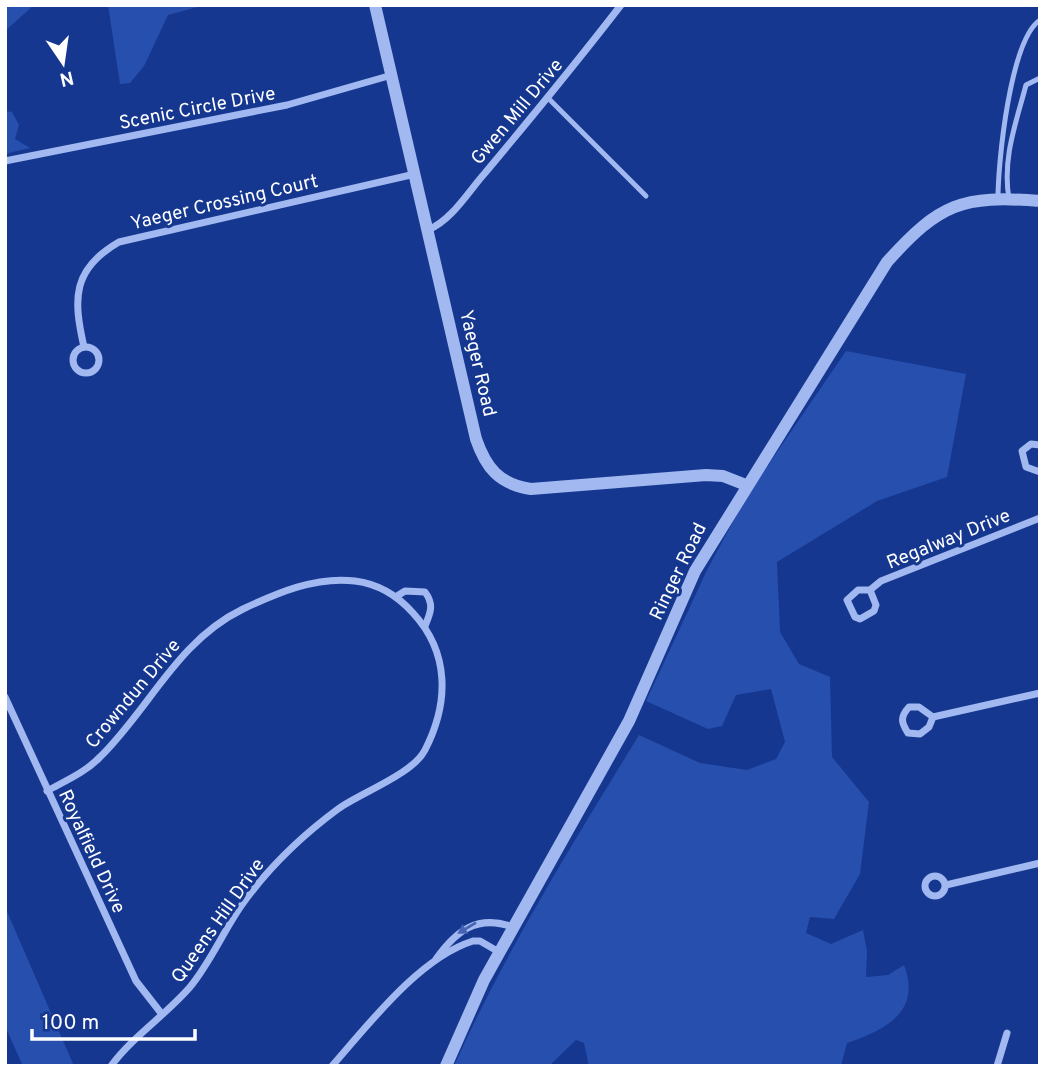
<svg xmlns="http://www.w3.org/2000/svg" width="1045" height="1071" font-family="Overpass,sans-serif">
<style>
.green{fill:#274fae}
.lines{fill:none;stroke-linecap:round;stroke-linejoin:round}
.service{stroke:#a1b8f0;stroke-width:5}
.minor{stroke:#a1b8f0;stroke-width:7}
.tertiary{stroke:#a1b8f0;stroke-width:12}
.oneway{fill:#4664b1}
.labels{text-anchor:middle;stroke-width:6;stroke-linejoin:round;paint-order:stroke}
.street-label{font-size:19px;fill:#fff;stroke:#15378f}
</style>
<rect width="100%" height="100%" fill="#15378f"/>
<g class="green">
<path d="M 5,5 L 34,5 L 5,31 Z"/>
<path d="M 108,5 L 205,5 L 168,15 L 144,66 L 130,83 L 120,84 Z"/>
<path d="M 5,111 L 12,112 L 19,125 L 15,139 L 30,148 L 5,154 Z"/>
<path d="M 846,351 L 966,374 L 947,477 L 877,501 L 777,562 L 780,632 L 799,664 L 830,677 L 832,757 L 869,802 L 860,874 L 834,919 L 810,917 L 806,933 L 831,944 L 863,930 L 867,951 L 866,977 L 888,975 L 904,965 C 922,1012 885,1030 847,1043 L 841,1066 L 589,1066 L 584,1043 L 576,1040 L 549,1066 L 454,1066 C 506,950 573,843 639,735 L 700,763 L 747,770 L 776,759 L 785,742 L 771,689 L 736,695 L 722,726 L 708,729 L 646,701 L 708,568 L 747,496 Z"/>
<path d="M 5,907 L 74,1066 L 23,1066 L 5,1026 Z"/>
</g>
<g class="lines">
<g class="service">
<path d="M 548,98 L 646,196"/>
<path d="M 998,198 C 998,163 1010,40 1040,20"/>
<path d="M 1009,199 C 1002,159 1016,123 1026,85 L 1040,78"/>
</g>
<g class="minor">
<path d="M 5,161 L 287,105 L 392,75"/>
<path d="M 428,230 C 452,220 468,192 485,173 C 531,118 577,62 621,5"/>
<circle cx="86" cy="360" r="13"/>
<path d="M 84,347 C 73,299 72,269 119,242 L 415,174"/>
<path d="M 1040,445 L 1031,444 L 1022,451 L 1026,467 L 1040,472"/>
<path d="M 870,590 L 876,605 L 874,611 L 860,619 L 855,617 L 847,600 L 858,590 L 870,590 L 881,581 L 1040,518"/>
<path d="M 397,596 L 405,591 L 425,592 C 434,604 431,612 425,626"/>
<path d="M 5,697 L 136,981 L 161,1013"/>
<path d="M 909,707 L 919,707 L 933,717 L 929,727 L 920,734 L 908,733 C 901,722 900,717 909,707 Z"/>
<path d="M 933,717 L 1040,693"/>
<path d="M 47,791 C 65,781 86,772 100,757 C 150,708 177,641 243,609 C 277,593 316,576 355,581 C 379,584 397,595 413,613 C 450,653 449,703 425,750 C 413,774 360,793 338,809 C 300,837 268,868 241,906 C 223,932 210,963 190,987 C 166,1015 133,1036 111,1066"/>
<circle cx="935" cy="886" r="10"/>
<path d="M 946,885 L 1040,863"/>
<path d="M 436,959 C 456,931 477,914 513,927"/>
<path d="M 332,1066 C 369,1024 419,958 473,941 L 480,941 L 499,952"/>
<path d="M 997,1066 L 1007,1033"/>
</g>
<g class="tertiary">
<path d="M 375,5 L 476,439 C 486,468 499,484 531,489 L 706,475 L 723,476 L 746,485"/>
<path d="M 446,1066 L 484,980 L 629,721 L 695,571 L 887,262 C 940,203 962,195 1040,201"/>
</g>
</g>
<defs><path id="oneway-solid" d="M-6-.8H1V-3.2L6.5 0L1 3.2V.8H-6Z" transform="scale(1.75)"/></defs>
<use class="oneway" href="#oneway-solid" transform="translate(467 928) rotate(149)"/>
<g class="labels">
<g class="street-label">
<text transform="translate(197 107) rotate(-11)" y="7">Scenic Circle Drive</text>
<text transform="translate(516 111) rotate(-50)" y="7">Gwen Mill Drive</text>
<text transform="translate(224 201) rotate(-13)" y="7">Yaeger Crossing Court</text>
<text transform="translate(479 363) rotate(77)" y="7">Yaeger Road</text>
<text transform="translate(948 538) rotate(-22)" y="7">Regalway Drive</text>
<text transform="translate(677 571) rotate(-64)" y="7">Ringer Road</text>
<text transform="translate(132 693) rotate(-50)" y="7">Crowndun Drive</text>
<text transform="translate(93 851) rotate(65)" y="7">Royalfield Drive</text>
<text transform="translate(217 920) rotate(-55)" y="7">Queens Hill Drive</text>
</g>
</g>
<rect width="1045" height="1071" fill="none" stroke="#ffffff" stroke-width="14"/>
<g transform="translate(63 63) rotate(167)" stroke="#15378f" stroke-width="5" paint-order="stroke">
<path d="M0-5L12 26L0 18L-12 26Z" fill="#ffffff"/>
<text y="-10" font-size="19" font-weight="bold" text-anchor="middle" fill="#ffffff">N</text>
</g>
<path d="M32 1029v10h163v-10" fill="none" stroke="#ffffff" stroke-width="3.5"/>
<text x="42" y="1029" font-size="21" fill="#ffffff" stroke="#15378f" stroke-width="5" paint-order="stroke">100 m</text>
</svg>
